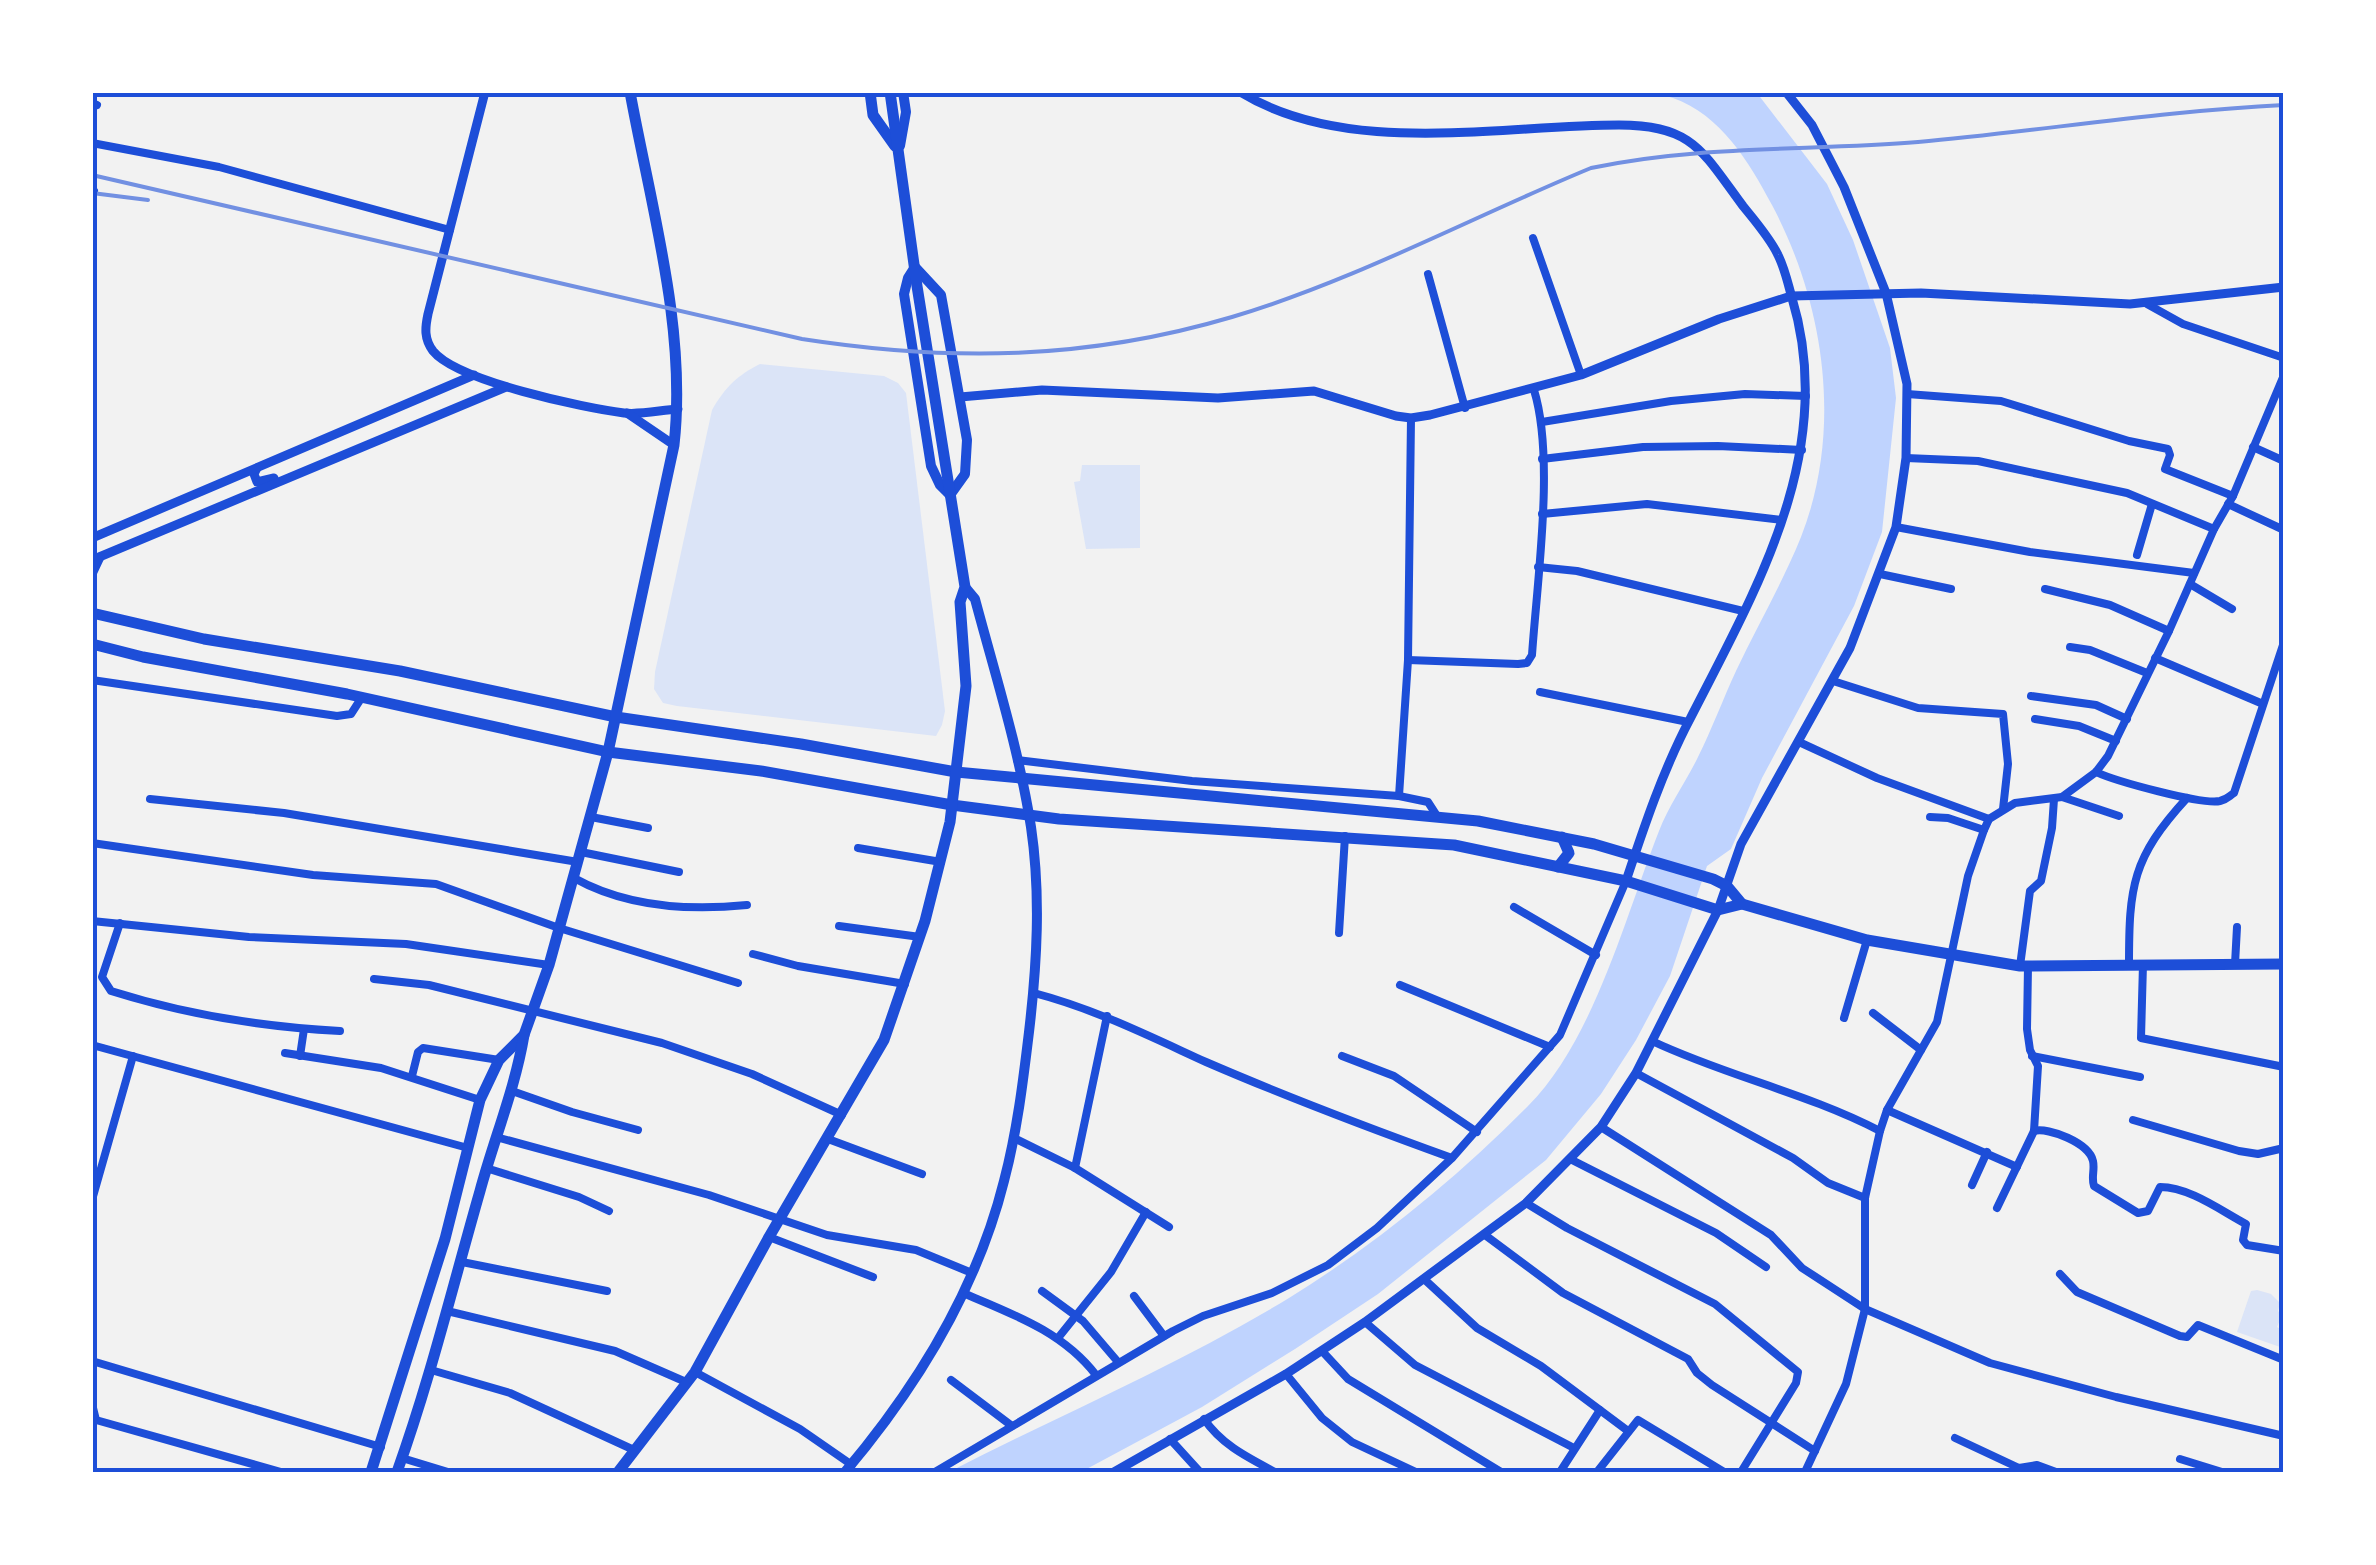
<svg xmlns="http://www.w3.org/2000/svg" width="2376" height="1565" font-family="Bitter,serif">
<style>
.green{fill:#dbe4f7}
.water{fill:#bfd3fe}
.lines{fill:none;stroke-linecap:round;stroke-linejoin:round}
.minor{stroke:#1d4ed8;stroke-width:8}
.tertiary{stroke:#1d4ed8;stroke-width:9}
.secondary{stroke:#1d4ed8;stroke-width:10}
.primary{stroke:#1d4ed8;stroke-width:11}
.rail{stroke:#7290e2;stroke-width:4}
.neatline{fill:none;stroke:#1d4ed8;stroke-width:4}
</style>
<rect width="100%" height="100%" fill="#f2f2f2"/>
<g class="green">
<path d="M 760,364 L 884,376 L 898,383 L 906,393 L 945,711 L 942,725 L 936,736 L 677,706 L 663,703 L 654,689 L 655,672 L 712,410 C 725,387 738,375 760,364 Z"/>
<path d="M 1082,465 L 1140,465 L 1140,548 L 1086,549 L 1074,482 L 1080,481 Z"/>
<path d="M 2257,1290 L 2271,1294 L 2280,1303 L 2278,1311 L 2282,1315 L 2277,1327 L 2283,1331 L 2283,1348 L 2237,1332 L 2251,1291 Z"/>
</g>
<path class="water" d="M 1636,93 L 1757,93 L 1827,184 L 1853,240 L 1890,348 L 1896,398 L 1882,532 L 1854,606 L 1762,778 L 1731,849 L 1707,866 L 1670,976 L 1636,1040 L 1601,1094 L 1546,1160 L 1378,1294 L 1295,1349 L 1202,1407 L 1081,1472 L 949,1472 C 1062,1414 1180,1364 1289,1298 C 1376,1244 1456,1179 1528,1106 C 1594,1040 1625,917 1659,831 C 1669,805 1686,782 1698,757 C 1712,729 1723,699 1736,671 C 1757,626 1782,584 1801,537 C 1843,430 1825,305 1772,205 C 1749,162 1721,115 1673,98 C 1662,94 1648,94 1636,93 Z"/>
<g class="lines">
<g class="minor">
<path d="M 92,103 L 97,105"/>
<path d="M 92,143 L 219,167 L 450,230"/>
<path d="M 92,190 L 94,191"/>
<path d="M 1533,238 L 1581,375"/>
<path d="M 1428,274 L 1465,408"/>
<path d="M 2147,304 L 2183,324 L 2284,358"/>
<path d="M 1907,394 L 2001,401 L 2129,441 L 2168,449 L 2170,455 L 2165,469 L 2233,496"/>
<path d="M 1542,422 L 1671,401 L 1745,394 L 1806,396"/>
<path d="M 2253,447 L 2284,461"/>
<path d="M 1906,458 L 1978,461 L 2127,493 L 2214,529"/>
<path d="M 1542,459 L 1643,447 L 1718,446 L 1802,450"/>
<path d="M 2228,504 L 2284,530"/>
<path d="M 1542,514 L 1647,504 L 1782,520"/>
<path d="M 1896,527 L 2030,552 L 2194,573"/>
<path d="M 2137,555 L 2152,504"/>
<path d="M 1538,567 L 1577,571 L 1743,611"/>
<path d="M 1880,574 L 1951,589"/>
<path d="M 2190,584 L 2232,609"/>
<path d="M 2045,589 L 2110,605 L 2169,631"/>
<path d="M 2070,647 L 2090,650 L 2147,673"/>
<path d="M 2155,658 L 2263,704"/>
<path d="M 1408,660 L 1518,664 L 1527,663 L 1532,655 C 1537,581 1555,458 1534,390"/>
<path d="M 92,680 L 337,716 L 351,714 L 362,697"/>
<path d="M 1833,681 L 1918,708 L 2003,714 L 2008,764 L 2003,809"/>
<path d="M 1540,692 L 1688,722"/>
<path d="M 2031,696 L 2096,705 L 2127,719"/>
<path d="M 2035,719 L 2079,726 L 2116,741"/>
<path d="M 1799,742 L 1877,778 L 1989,819"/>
<path d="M 1017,760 L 1192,781 L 1399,796 L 1428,802 L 1437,816"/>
<path d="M 2096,772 C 2115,781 2202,805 2220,801 C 2228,799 2228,797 2234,793 L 2284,642"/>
<path d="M 1399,796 L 1408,660 L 1411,418"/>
<path d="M 2062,797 L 2119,816"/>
<path d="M 150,799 L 284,813 L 578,862"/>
<path d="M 591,817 L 648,828"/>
<path d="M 1930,817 L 1948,818 L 1984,830"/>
<path d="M 92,843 L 313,875 L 436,884 L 559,928 L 738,983"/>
<path d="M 858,848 L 941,862"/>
<path d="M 581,852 L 679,872"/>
<path d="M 574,878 C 626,907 688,911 747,905"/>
<path d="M 1514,907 L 1596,955"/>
<path d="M 92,921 L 249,937 L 406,944 L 549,965"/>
<path d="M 120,923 L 102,977 L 111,991 C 184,1014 264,1027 340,1031"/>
<path d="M 839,926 L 920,937"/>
<path d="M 1339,933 L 1345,836"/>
<path d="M 753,954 L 798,966 L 905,984"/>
<path d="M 2143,964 L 2141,1038 L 2284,1067"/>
<path d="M 2235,964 L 2237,927"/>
<path d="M 2129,965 C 2129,886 2132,858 2187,798"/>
<path d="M 2020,966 L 2030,891 L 2041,881 L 2052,828 L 2054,799"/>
<path d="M 374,979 L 429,985 L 662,1043 L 752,1074 L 842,1115"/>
<path d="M 1400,985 L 1550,1047"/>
<path d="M 1034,993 C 1095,1009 1149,1036 1206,1062 C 1287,1097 1369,1128 1452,1158"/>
<path d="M 1873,1013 L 1921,1050"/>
<path d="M 1844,1018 L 1867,940"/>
<path d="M 1652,1041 C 1726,1076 1807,1093 1880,1131"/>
<path d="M 92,1045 L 468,1148"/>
<path d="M 285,1053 L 381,1068 L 480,1100"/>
<path d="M 300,1056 L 304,1029"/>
<path d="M 1342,1056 L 1394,1076 L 1477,1132"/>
<path d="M 2032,1056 L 2140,1077"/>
<path d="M 1636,1073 L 1793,1158 L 1828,1183 L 1865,1198"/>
<path d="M 412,1076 L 418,1052 L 423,1048 L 499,1060"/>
<path d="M 512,1091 L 572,1112 L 638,1130"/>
<path d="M 1887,1110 L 2017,1167"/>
<path d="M 2133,1120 L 2239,1151 L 2258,1154 L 2284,1148"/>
<path d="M 1601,1127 L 1771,1235 L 1802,1268 L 1865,1309 L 1990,1363 L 2116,1397 L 2284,1436"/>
<path d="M 2034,1131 C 2049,1127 2089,1143 2093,1161 C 2095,1170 2091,1177 2094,1186 L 2138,1213 L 2148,1211 L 2160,1187 C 2189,1187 2220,1210 2246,1224 L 2243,1240 L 2247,1245 L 2284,1251"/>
<path d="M 496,1137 L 709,1195 L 827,1235 L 916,1250 L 972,1273"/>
<path d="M 1014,1138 L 1075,1168 L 1169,1227"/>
<path d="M 828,1139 L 922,1174"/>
<path d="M 1572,1160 L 1716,1233 L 1766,1267"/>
<path d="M 486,1168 L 579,1197 L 609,1211"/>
<path d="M 1075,1168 L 1107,1016"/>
<path d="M 1972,1185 L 1987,1152"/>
<path d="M 92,1200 L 133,1056"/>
<path d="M 1526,1203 L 1567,1228 L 1715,1304 L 1798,1372 L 1796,1383 L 1741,1472"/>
<path d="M 1997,1208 L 2034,1131 L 2038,1066 L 2030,1050 L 2027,1029 L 2028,966"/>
<path d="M 1485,1235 L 1563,1293 L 1688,1359 L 1697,1373 L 1712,1385 L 1815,1451"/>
<path d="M 769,1237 L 873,1277"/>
<path d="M 462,1262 L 607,1291"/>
<path d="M 2060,1274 L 2077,1292 L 2180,1336 L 2187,1337 L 2198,1325 L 2284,1360"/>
<path d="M 1424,1279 L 1477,1328 L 1541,1366 L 1628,1431"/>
<path d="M 1042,1291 L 1083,1321 L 1118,1362"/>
<path d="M 963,1293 C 1012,1314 1062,1331 1096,1375"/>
<path d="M 1134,1296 L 1164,1336"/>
<path d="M 447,1311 L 615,1351 L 686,1382"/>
<path d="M 1365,1322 L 1415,1365 L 1574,1448"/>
<path d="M 1058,1338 L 1111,1272 L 1146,1212"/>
<path d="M 1322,1351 L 1348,1379 L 1501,1472"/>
<path d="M 92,1361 L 381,1447"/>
<path d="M 431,1370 L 510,1393 L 634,1450"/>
<path d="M 695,1372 L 800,1429 L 852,1465"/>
<path d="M 1286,1374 L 1322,1418 L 1352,1442 L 1416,1472"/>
<path d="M 951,1380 L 1012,1426"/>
<path d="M 92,1404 L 96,1420 L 281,1472"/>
<path d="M 1204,1419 C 1222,1445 1247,1457 1275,1472"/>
<path d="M 1955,1438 L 2019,1468 L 2037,1465 L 2056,1472"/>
<path d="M 1170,1439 L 1200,1472"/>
<path d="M 402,1458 L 448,1472"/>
<path d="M 2180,1459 L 2222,1472"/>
<path d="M 935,1472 L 1173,1331 L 1203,1316 L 1272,1293 L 1328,1265 L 1377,1228 L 1452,1158 L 1560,1035 L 1626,881"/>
<path d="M 1560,1472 L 1600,1410"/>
<path d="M 1597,1472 L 1638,1420 L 1724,1472"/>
<path d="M 1805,1472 L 1846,1384 L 1865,1309 L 1865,1198 L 1880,1131 L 1887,1110 L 1937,1022 L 1968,876 L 1984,830 L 1989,819 L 2015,803 L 2062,797 L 2096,772 L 2108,756 L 2169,631 L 2214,529 L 2233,496 L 2284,375"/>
</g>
<g class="tertiary">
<path d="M 485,92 L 428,314 C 425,328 424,339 433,351 C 457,381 584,408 624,413 C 641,415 661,410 678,409"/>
<path d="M 1240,92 C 1348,158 1499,125 1619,125 C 1693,125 1702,151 1743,206 C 1755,221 1770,238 1778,255 C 1785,269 1788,284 1792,298 C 1838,450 1757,588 1690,719 C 1663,770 1644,827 1626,881"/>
<path d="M 960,397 L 1042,390 L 1218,398 L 1314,391 L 1396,416 L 1411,418 L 1430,415 L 1581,375 L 1719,319 L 1791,296 L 1921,293 L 2130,304 L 2284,287"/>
<path d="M 627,413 L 674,445"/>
<path d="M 257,468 L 254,474 L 257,482 L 274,478"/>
<path d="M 92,538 L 474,375"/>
<path d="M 92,560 L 506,387"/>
<path d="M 92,574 L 100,557"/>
<path d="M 1114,1472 L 1286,1374 L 1365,1322 L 1526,1203 L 1601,1127 L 1636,1073 L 1718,910 L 1741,844 L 1850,648 L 1896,527 L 1906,458 L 1907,384 L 1886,293 L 1844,187 L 1812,125 L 1786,92"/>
</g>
<g class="secondary">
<path d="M 900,146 L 906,112 L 903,92"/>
<path d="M 915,267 L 941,295 L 967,440 L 965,474 L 950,495 L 940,485 L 931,466 L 904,294 L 908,278 Z"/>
<path d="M 845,1472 C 916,1388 977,1289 1004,1181 C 1017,1132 1023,1082 1029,1032 C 1037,964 1041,895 1031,827 C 1019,750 995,674 975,599 L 965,587"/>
</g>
<g class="primary">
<path d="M 870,92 L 873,115 L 895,146"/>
<path d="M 92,613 L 204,639 L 400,671 L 616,717 L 801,744 L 956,772 L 1478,821 L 1594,844 L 1713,879 L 1727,886 L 1742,904"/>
<path d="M 92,644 L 143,657 L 347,694 L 608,752 L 761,771 L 952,805 L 1059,819 L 1454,845 L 1626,881 L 1718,910 L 1742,904 L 1867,940 L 2020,966 L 2284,964"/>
<path d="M 1558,867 L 1569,853 L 1562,837"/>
<path d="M 371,1472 L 445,1239 L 480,1100 L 499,1060 L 524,1035 L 549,965 L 608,752 L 674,445 C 687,329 651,207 630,92"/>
<path d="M 397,1472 C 430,1380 453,1285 480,1191 C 494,1139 515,1089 524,1035"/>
<path d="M 618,1472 L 695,1372 L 769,1237 L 884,1040 L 925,921 L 950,822 L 966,686 L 960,602 L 965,587 L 917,286 L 890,92"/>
</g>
<g class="rail">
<path d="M 92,175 L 802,339 C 950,362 1087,360 1232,317 C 1356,280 1472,217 1591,168 C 1698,145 1809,151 1918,142 C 2040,131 2161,111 2284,105"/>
<path d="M 92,193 L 148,200"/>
</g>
</g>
<rect width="2376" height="1565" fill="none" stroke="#ffffff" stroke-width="190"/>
<rect x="95" y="95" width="2186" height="1375" class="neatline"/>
</svg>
